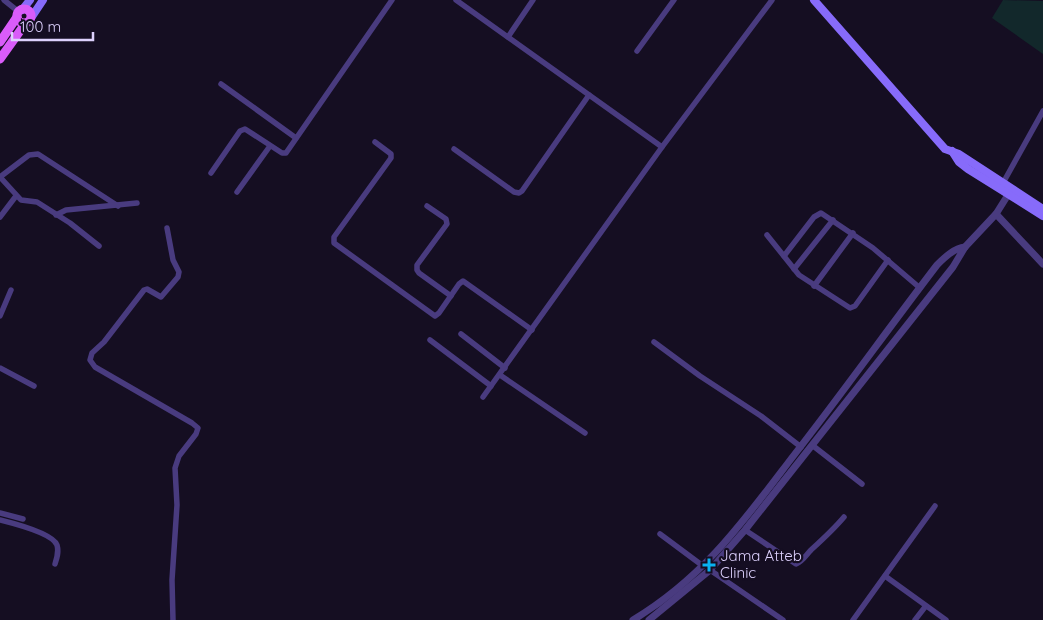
<svg xmlns="http://www.w3.org/2000/svg" width="1043" height="620" font-family="Quicksand,sans-serif">
<style>
.green{fill:#12282b}
.lines{fill:none;stroke-linecap:round;stroke-linejoin:round}
.minor{stroke:#493b7f;stroke-width:5.5}
.tertiary{stroke:#493b7f;stroke-width:7}
.secondary{stroke:#876bfa;stroke-width:8}
.primary{stroke:#d95cf9;stroke-width:9}
.poi-dot{fill:#09b2f1;stroke:#150e22;stroke-width:2}
.labels{text-anchor:middle;stroke-width:4.5;stroke-linejoin:round;paint-order:stroke}
.poi-label{font-size:15px;fill:#ddd1fd;stroke:#150e22;text-anchor:start}
</style>
<rect width="100%" height="100%" fill="#150e22"/>
<path class="green" d="M 1003,0 L 1043,1 L 1043,54 L 992,18 Z"/>
<g class="lines">
<g class="minor">
<path d="M 4,0 L 19,12"/>
<path d="M 456,0 L 662,147"/>
<path d="M 508,37 L 533,0"/>
<path d="M 637,51 L 674,0"/>
<path d="M 221,84 L 296,138"/>
<path d="M 375,142 L 391,154 L 391,158 L 334,237 L 334,243 L 435,316 L 439,313 L 459,284 L 463,281 L 532,330"/>
<path d="M 454,149 L 514,192 L 519,193 L 522,191 L 589,95"/>
<path d="M 211,173 L 240,131 L 245,129 L 282,153 L 286,153 L 392,0"/>
<path d="M 0,177 L 29,155 L 38,154 L 118,206"/>
<path d="M 0,177 L 21,200 L 37,202 L 70,223 L 99,246"/>
<path d="M 1003,183 L 1043,111"/>
<path d="M 237,192 L 270,146"/>
<path d="M 427,206 L 446,219 L 447,224 L 417,265 L 417,270 L 419,273 L 451,296"/>
<path d="M 56,215 L 66,210 L 137,203"/>
<path d="M 0,217 L 16,196"/>
<path d="M 167,228 L 173,260 L 179,272 L 178,277 L 161,297 L 147,289 L 144,290 L 104,342 L 92,353 L 90,360 L 95,367 L 192,423 L 198,428 L 196,434 L 179,456 L 175,468 L 177,505 L 172,580 L 173,620"/>
<path d="M 767,235 L 799,275 L 850,308 L 855,306 L 888,260"/>
<path d="M 784,256 L 814,217 L 821,213 L 873,248 L 920,288"/>
<path d="M 794,269 L 833,220"/>
<path d="M 814,286 L 853,233"/>
<path d="M 0,316 L 11,290"/>
<path d="M 461,334 L 505,368"/>
<path d="M 430,340 L 491,386"/>
<path d="M 654,342 L 700,376 L 761,416 L 801,447"/>
<path d="M 0,368 L 34,386"/>
<path d="M 500,375 L 585,433"/>
<path d="M 483,397 L 662,147 L 772,0"/>
<path d="M 812,445 L 862,484"/>
<path d="M 0,513 L 23,519"/>
<path d="M 0,520 C 12,523 52,533 57,545 C 59,552 57,558 55,564"/>
<path d="M 745,530 L 796,564 C 803,561 806,555 811,550 C 823,539 834,529 844,517"/>
<path d="M 660,534 L 703,566"/>
<path d="M 710,570 L 783,620"/>
<path d="M 885,576 L 946,620"/>
<path d="M 853,620 L 935,506"/>
<path d="M 915,620 L 925,607"/>
</g>
<g class="tertiary">
<path d="M 996,214 L 1043,264"/>
<path d="M 633,620 C 703,578 743,522 791,459 C 841,395 888,329 937,265 C 944,258 954,248 965,247"/>
<path d="M 649,620 L 710,570 L 745,530 L 953,267 L 965,247 L 996,214 L 1011,190"/>
</g>
<g class="secondary">
<path d="M 814,0 L 945,149 L 959,154 L 1043,209"/>
<path d="M 22,10 L 30,0"/>
<path d="M 31,18 L 43,0"/>
<path d="M 952,151 L 959,162 L 968,169 L 1043,216"/>
</g>
<g class="primary">
<circle cx="24" cy="16" r="7"/>
<path d="M 0,42 L 17,17"/>
<path d="M 0,59 L 25,24"/>
</g>
</g>
<path class="poi-dot" d="M706.5 557.5h5v5h5v5h-5v5h-5v-5h-5v-5h5z"/>
<g class="labels">
<g class="poi-label">
<text x="720" y="561">Jama Atteb<tspan x="720" dy="17">Clinic</tspan></text>
</g>
</g>
<path d="M12 32v8h81v-8" fill="none" stroke="#ddd1fd" stroke-width="2.5"/>
<text x="20" y="32" font-size="15" fill="#ddd1fd" stroke="#150e22" stroke-width="4" paint-order="stroke">100 m</text>
</svg>
